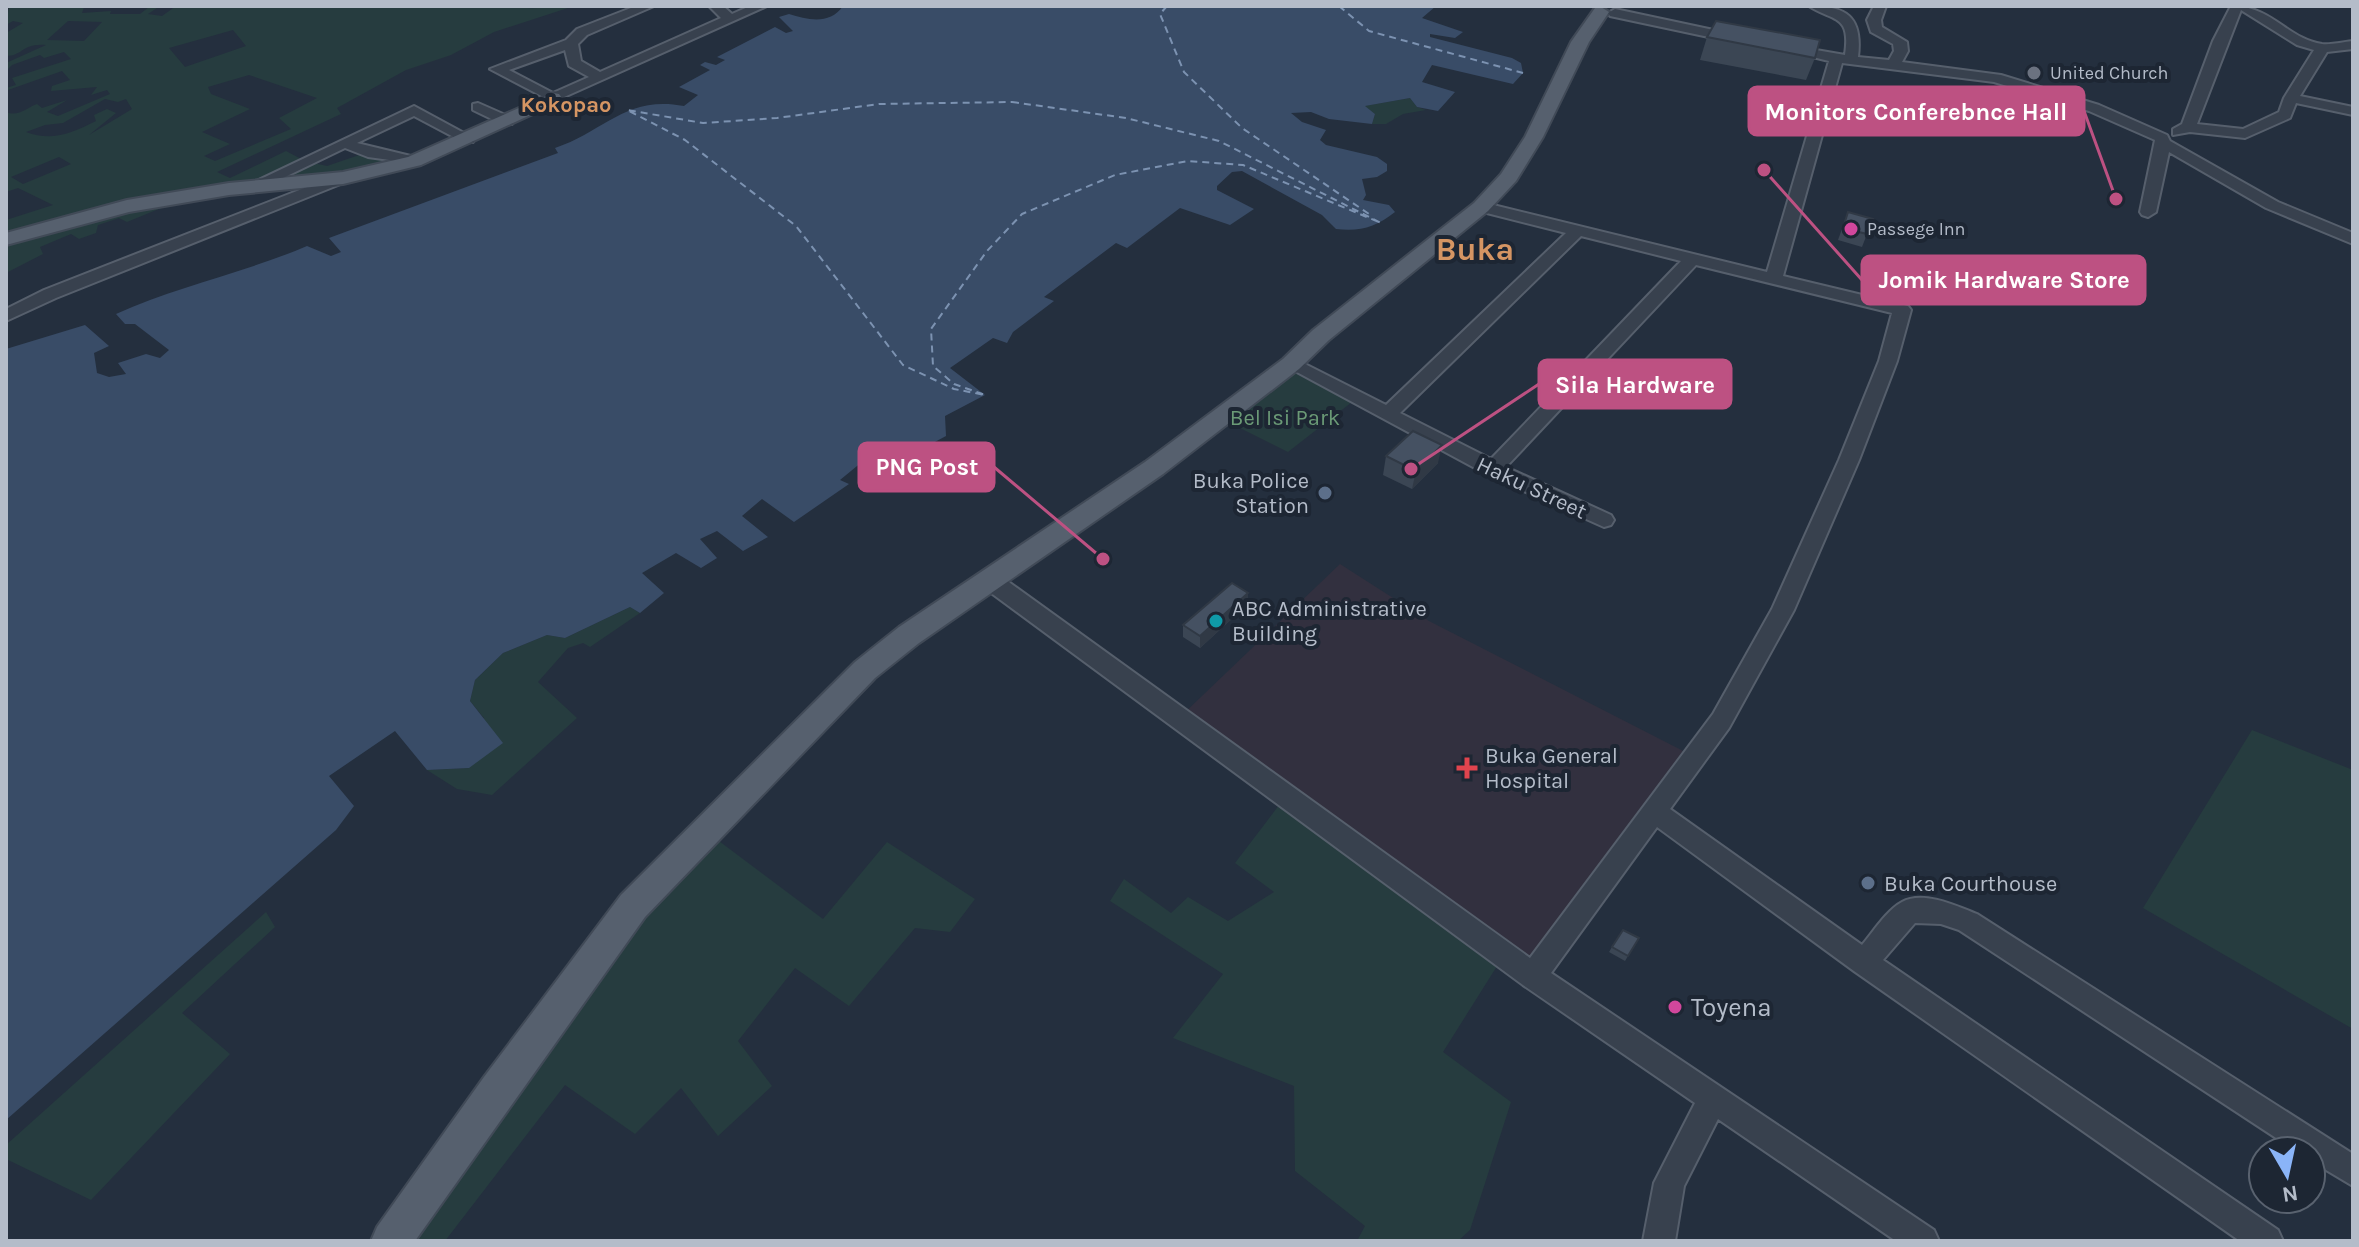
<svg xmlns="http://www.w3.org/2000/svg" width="2359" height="1247" font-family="Karla,sans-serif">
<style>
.medical{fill:#32303f}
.green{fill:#263c3f;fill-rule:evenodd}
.water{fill:#394c67}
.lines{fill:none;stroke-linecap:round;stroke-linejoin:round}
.ferry{stroke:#7c92b1;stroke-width:2;stroke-dasharray:7 5;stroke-linecap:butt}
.minor-casing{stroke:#565f6c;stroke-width:4}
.major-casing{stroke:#414a57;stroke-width:4}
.minor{fill:#38414e;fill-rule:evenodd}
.major{fill:#56606e;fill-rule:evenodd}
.wall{fill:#3b4654}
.shaded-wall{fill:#303945}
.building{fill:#455162;stroke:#303945;stroke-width:2}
.worship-dot{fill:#6b7280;stroke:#1d2633;stroke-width:3}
.hotel-dot{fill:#d1479c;stroke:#1d2633;stroke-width:3}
.service-dot{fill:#5c6f8a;stroke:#1d2633;stroke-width:3}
.culture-dot{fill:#0f9aa8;stroke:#1d2633;stroke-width:3}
.health-dot{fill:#e0444e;stroke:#1d2633;stroke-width:3}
.labels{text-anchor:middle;stroke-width:8;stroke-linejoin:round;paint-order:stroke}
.far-poi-label{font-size:18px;fill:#b4bcc9;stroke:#1d2633;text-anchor:start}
.far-quarter-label{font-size:22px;font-weight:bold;fill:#d59563;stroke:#1d2633}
.park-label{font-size:22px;fill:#6b9a76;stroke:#1d2633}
.poi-label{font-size:22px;fill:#b4bcc9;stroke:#1d2633;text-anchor:start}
.street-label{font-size:22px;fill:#b4bcc9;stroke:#1d2633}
.near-poi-label{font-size:26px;fill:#b4bcc9;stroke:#1d2633;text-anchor:start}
.far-town-label{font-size:32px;font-weight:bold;fill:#d59563;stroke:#1d2633}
.leader{fill:none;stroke:#bd5182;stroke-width:3}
.callout-dot{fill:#bd5182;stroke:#1d2633;stroke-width:3}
.callout{fill:#bd5182;stroke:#bd5182;stroke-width:3}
.callout-label{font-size:24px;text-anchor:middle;font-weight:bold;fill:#fff}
</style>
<rect width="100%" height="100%" fill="#242f3e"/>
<path class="medical" d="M 1340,564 L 1429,621 L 1695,757 L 1533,976 L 1179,718 Z"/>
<g class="green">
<path d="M 6,6 L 92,6 L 84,7 L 82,13 L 111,11 L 110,14 L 140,14 L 149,7 L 145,6 L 160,6 L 148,14 L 162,16 L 176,6 L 513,6 C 531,11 553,6 574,6 L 494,32 L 451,55 L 406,70 L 337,108 L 341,114 L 217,172 L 230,178 L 286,151 L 305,161 L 327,166 L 368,152 L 414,161 L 176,202 L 127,222 L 119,218 L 98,225 L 96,233 L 79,239 L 71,234 L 40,247 L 43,254 L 6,273 L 6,220 L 53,205 L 18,188 L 6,192 L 6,112 C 19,117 26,108 37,104 L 42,108 L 67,100 L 47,112 L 58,116 L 110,94 L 107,90 L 91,95 L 97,87 L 51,91 L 52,86 L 70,80 L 62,71 L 8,90 L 6,94 L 6,88 L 16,85 L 12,78 L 71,59 L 64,52 L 44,58 L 40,55 L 12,65 L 6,71 L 6,63 L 46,45 C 22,43 23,56 6,56 L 6,33 L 23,23 L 13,21 L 6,25 L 9,7 ZM 68,21 L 102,22 L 84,41 L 47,40 ZM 233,30 L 246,46 L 185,67 L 169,48 ZM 249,75 L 317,98 L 279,118 L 291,129 L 215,161 L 204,156 L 230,144 L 202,132 L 250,109 L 211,94 L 208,87 ZM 105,99 L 118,102 L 126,99 L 132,109 L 89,135 L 116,113 L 107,109 L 94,115 L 96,121 C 72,133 52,142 26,132 L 45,125 L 63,123 ZM 59,157 L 71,164 L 23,184 L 11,177 Z"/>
<path d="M 1410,98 L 1417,107 L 1426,110 L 1403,114 L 1386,124 L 1372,124 L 1375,114 L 1364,106 Z"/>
<path d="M 1294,373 L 1352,402 L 1288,452 L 1226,421 Z"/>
<path d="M 630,607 L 640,613 L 590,647 L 583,643 L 568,648 L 538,682 L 577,718 L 492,795 L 457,789 L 427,770 L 469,768 L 484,718 L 470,701 L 475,680 L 503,653 L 547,635 L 565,638 Z"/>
<path d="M 2252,730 L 2353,770 L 2353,1029 L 2143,908 Z"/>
<path d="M 1286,796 L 1504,955 L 1443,1052 L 1511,1102 L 1470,1230 L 1458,1241 L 1357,1241 L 1365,1226 L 1295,1171 L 1294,1086 L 1173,1038 L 1223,974 L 1110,901 L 1124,879 L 1171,913 L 1188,897 L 1228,921 L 1274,892 L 1235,863 Z"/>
<path d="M 707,832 L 823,919 L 887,842 L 975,899 L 950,932 L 915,928 L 849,1006 L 795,968 L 738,1041 L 772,1086 L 718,1136 L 681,1088 L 635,1134 L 565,1085 L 445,1241 L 391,1241 Z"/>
<path d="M 266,912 L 275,927 L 182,1013 L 230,1054 L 91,1200 L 6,1159 L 6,1145 Z"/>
</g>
<path class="water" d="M 843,6 L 1436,6 L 1422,18 L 1463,32 L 1455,38 L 1430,34 L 1430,37 L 1512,58 L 1521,63 L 1523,73 L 1513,84 L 1432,65 L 1422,82 L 1455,92 L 1438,111 L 1417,107 L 1410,98 L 1365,106 L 1375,114 L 1372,124 L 1329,119 L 1311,112 L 1291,113 L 1302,122 L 1326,130 L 1320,140 L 1326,145 L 1377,157 L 1387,164 L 1387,171 L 1377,177 L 1362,179 L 1366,195 L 1363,200 L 1389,205 L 1395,212 C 1376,227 1360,232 1336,229 L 1322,215 L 1242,171 L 1232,172 L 1217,186 L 1217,190 L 1254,209 L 1230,225 L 1180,208 L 1127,248 L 1116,243 L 1044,297 L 1054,301 L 1013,332 L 1007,343 L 993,338 L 950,368 L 985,395 L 945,416 L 946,436 L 918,451 L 885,443 L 840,480 L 849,484 L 794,522 L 762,499 L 742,516 L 768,537 L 743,551 L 717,531 L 700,539 L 717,558 L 701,568 L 676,553 L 642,573 L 664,593 L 640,613 L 630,607 L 565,638 L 547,635 L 503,653 L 475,680 L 470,701 L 503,743 L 469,768 L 427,770 L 395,731 L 329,776 L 354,806 L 336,830 L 6,1120 L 6,349 L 85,325 L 109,346 L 94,353 L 97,373 L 109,377 L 126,374 L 118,363 L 146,354 L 160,358 L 169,350 L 135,324 L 125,324 L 116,314 C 177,286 244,273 307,246 L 331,256 L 341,252 L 329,238 L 558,153 L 555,148 C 605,131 626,95 684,106 L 698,95 L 679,87 L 710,70 L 700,65 L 705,62 L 716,65 L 725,60 L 717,57 L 775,27 L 786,33 L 793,31 L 779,17 L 789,14 C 808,20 830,25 843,6 Z"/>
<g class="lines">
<g class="ferry">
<path d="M 1167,6 L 1160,14 L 1184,72 L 1242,128 L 1372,216"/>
<path d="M 1339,6 L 1369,31 L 1523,73"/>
<path d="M 1012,102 L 1126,118 L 1219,141 L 1381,223 L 1243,165 L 1188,161 L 1115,175 L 1022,214 L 987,251 L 931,329 L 933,366 L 954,384 L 985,395 L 954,389 L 903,365 L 796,226 L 685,140 L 627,110 L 703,123 L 777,118 L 879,104 Z"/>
</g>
<g class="minor-casing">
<g id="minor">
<path d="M 636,6 L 654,6 L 587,35 L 578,44 L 581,61 L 600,72 L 721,18 L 709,6 L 723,6 L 732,14 L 750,6 L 767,6 L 553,102 L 490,69 L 566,40 L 577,29 ZM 565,50 L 569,66 L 589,77 L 553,93 L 509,70 Z"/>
<path d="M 1809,6 C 1846,6 1863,16 1858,57 L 1889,60 L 1894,51 L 1893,44 L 1871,32 L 1867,20 L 1874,6 L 1886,6 L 1881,20 L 1882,27 L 1907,42 L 1908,51 L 1902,62 L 2001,75 L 2099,105 L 2167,135 L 2170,141 L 2278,202 L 2353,233 L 2353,244 L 2266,208 L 2169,152 L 2156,212 L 2148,217 L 2142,215 L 2140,212 L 2155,140 L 2089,111 L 1994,82 L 1842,63 L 1783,276 L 1908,306 L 1911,310 L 1897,361 L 1859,460 L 1794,610 L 1729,728 L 1670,809 L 1862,945 C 1873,932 1887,910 1902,902 C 1923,890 1957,906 1977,914 L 2353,1154 L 2353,1186 L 2311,1161 L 2311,1151 L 2296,1151 L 1959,930 L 1941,924 L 1915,923 L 1883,960 L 2278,1230 L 2283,1241 L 2240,1241 L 1854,971 L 1657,827 L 1551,973 L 1934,1230 L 1939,1241 L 1896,1241 L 1718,1119 L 1684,1186 L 1675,1241 L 1643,1241 L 1654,1183 L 1695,1103 L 1523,985 L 983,587 L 980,581 L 983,575 L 999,575 L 1530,958 L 1713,714 L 1772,609 L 1839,460 L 1879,361 L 1892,313 L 1696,265 L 1506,467 L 1611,515 L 1614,520 L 1611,525 L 1604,527 L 1486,474 L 1282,364 L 1291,358 L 1297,360 L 1386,405 L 1566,233 L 1475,210 L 1475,204 L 1481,202 L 1767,272 L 1829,61 L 1780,49 L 1787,45 L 1845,55 C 1851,14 1834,22 1809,6 ZM 1581,236 L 1681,261 L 1491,459 L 1400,413 Z"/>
<path d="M 2231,6 C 2273,6 2287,39 2322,44 C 2331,45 2343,42 2353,41 L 2353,49 L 2327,52 L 2300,96 L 2353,107 L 2353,115 L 2296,103 L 2290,118 L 2245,138 L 2190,132 L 2173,135 L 2173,129 L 2182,124 L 2213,41 ZM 2241,10 L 2297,45 L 2314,50 L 2284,98 L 2279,112 L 2243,129 L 2197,124 Z"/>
<path d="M 1615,9 L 1737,35 L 1744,39 L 1737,43 L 1610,16 L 1608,13 Z"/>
<path d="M 478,103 L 512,118 L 514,121 L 512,124 L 502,124 L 473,110 L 473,104 Z"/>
<path d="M 414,106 L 475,139 L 473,142 L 463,142 L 414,116 L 357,143 L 419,158 L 419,164 L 368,157 L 345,148 L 258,190 L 252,192 L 244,187 Z"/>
<path d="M 343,173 L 351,178 L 348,181 L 56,298 L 6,321 L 6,309 L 44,290 Z"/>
</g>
</g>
<g class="major-casing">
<g id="major">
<path d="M 1601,7 L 1609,12 L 1589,42 L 1543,137 L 1516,181 L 1488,211 L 1329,340 L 1299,369 L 1163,474 L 919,643 L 875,678 L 645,917 L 415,1241 L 371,1241 L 377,1227 L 484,1077 L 621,895 L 855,662 L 899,627 L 1145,462 L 1283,359 L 1313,330 L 1474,203 L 1501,174 L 1525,137 L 1571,42 L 1595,8 Z"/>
<path d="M 553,93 L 559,94 L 562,98 L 559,102 L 421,165 L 343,184 L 229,195 L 129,212 L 6,245 L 6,233 L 127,200 L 229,183 L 343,172 L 408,157 Z"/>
</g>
</g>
<use href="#minor" class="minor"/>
<use href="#major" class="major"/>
</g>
<g class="wall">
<path d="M 1707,37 L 1815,58 L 1806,80 L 1700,60 Z"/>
<path d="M 1848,212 L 1867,234 L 1862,247 L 1838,240 Z"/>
<path d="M 1386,456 L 1438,463 L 1412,489 L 1383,475 Z"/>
<path d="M 1248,593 L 1247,605 L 1200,648 L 1183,637 L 1183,625 Z"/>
<path d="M 1639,938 L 1625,961 L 1609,952 L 1612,947 Z"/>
</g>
<g class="shaded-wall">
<path d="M 1442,445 L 1438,463 L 1412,489 L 1416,471 Z"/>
<path d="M 1248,593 L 1247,605 L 1200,648 L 1200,636 Z"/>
</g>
<g class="building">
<path d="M 1716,21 L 1820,40 L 1815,58 L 1707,37 Z"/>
<path d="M 1848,212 L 1873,219 L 1867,234 L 1843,228 Z"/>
<path d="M 1413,431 L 1442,445 L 1416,471 L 1386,456 Z"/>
<path d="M 1232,583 L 1248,593 L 1200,636 L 1183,625 Z"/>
<path d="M 1623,930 L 1639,938 L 1628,956 L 1612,947 Z"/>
</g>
<circle class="worship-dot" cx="2034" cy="73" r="8"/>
<g class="hotel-dot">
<circle cx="1851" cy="229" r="8"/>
<circle cx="1675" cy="1007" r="8"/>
</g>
<g class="service-dot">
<circle cx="1325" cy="493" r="8"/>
<circle cx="1868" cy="883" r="8"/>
</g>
<circle class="culture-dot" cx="1216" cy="621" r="8"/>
<path class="health-dot" d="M1463 756h8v8h8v8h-8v8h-8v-8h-8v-8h8z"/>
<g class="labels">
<g class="far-poi-label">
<text x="2050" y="79">United Church</text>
<text x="1867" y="235">Passege Inn</text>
</g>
<g class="far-quarter-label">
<text x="566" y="112">Kokopao</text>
</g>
<g class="park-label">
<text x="1285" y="425">Bel Isi Park</text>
</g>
<g class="poi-label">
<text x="1309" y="488" text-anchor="end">Buka Police<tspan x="1309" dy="25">Station</tspan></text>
<text x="1232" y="616">ABC Administrative<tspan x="1232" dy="25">Building</tspan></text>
<text x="1485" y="763">Buka General<tspan x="1485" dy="25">Hospital</tspan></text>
<text x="1884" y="891">Buka Courthouse</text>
</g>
<g class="street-label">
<text transform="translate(1532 487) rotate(25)" y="8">Haku Street</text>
</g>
<g class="near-poi-label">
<text x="1691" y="1016">Toyena</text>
</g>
<g class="far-town-label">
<text x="1475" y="260">Buka</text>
</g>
</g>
<path class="leader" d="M2116 199L2084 111M1764 170L1862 280M1411 469L1539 384M1103 559L994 467"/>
<g class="callout-dot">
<circle cx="2116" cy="199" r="8"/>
<circle cx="1764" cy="170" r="8"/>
<circle cx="1411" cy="469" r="8"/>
<circle cx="1103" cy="559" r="8"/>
</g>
<g class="callout">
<rect x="1749" y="87" width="335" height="48" rx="8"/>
<rect x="1862" y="256" width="283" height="48" rx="8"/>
<rect x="1539" y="360" width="192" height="48" rx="8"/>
<rect x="859" y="443" width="135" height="48" rx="8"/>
</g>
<g class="callout-label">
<text x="1916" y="120">Monitors Conferebnce Hall</text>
<text x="2004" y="288">Jomik Hardware Store</text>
<text x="1635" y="393">Sila Hardware</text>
<text x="927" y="475">PNG Post</text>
</g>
<rect width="2359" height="1247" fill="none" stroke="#b4bcc9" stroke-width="16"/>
<g transform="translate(2287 1175) rotate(171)"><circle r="38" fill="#1d2633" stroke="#59626f" stroke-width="2"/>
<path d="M0-6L14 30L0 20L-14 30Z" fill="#8ab4f8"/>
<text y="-12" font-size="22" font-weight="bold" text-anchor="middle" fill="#b4bcc9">N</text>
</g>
</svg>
